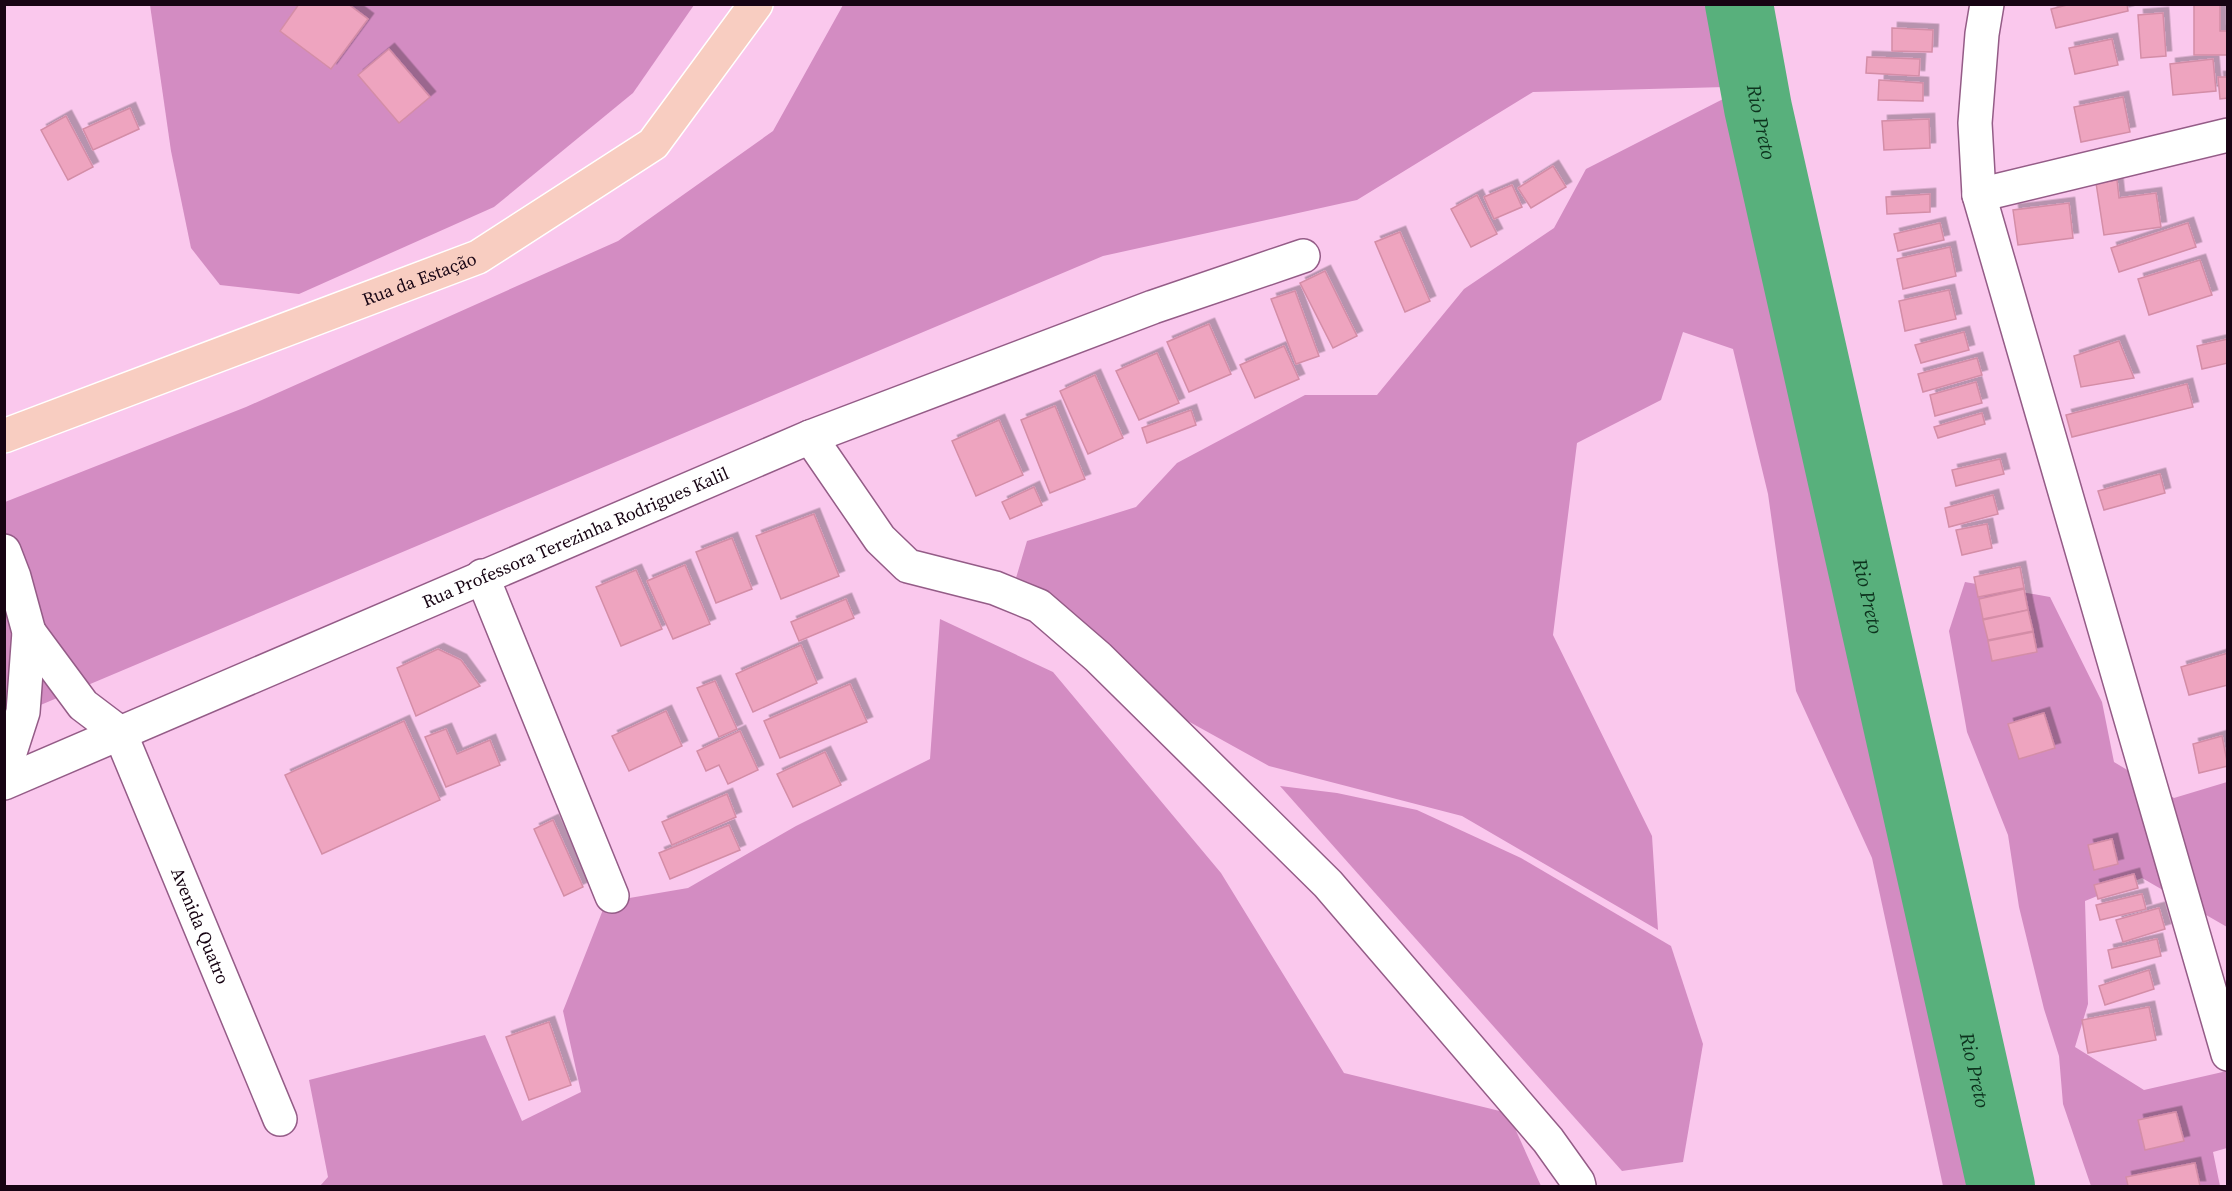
<svg xmlns="http://www.w3.org/2000/svg" width="2232" height="1191" font-family="'Source Serif 4',serif">
<style>
.green{fill:#d38cc2}
.lines{fill:none;stroke-linecap:round;stroke-linejoin:round}
.river{stroke:#58b07c;stroke-width:68}
.building{fill:#eea4bf;stroke:#d48da7;stroke-width:1.5;filter:url(#shadow)}
.minor-casing{stroke:#945c87;stroke-width:36}
.primary-casing{stroke:#fff;stroke-width:36}
.minor{stroke:#fff;stroke-width:33}
.primary{stroke:#f8cdc1;stroke-width:33}
.labels{text-anchor:middle;stroke-width:5;stroke-linejoin:round;paint-order:stroke}
.street-label{font-size:18px;fill:#170413;stroke:#f8def1}
.water-label{font-size:20px;font-style:italic;fill:#0d331e;stroke:#f8def1}
</style>
<defs>
<filter id="shadow"><feDropShadow dx="5.5" dy="-5.5" stdDeviation="0" flood-color="#0004"/></filter>
</defs>
<rect width="100%" height="100%" fill="#fac8ed"/>
<g class="green">
<path d="M 150,5 L 694,5 L 633,93 L 494,207 L 299,294 L 220,285 L 191,248 L 171,151 Z"/>
<path d="M 843,5 L 1717,5 L 1724,30 L 1726,87 L 1533,92 L 1357,200 L 1103,256 L 5,720 L 5,502 L 246,407 L 618,241 L 773,131 Z"/>
<path d="M 1727,97 L 1973,1186 L 1943,1186 L 1872,858 L 1796,691 L 1768,494 L 1733,349 L 1683,332 L 1661,400 L 1577,443 L 1553,635 L 1652,836 L 1658,930 L 1462,816 L 1269,766 L 1177,715 L 1016,578 L 1027,541 L 1136,507 L 1177,463 L 1305,395 L 1377,395 L 1464,289 L 1554,228 L 1586,169 Z"/>
<path d="M 1965,582 L 2050,597 L 2102,702 L 2114,762 L 2174,798 L 2227,782 L 2227,927 L 2142,878 L 2085,901 L 2088,1004 L 2075,1047 L 2144,1090 L 2227,1071 L 2227,1148 L 2213,1152 L 2220,1186 L 2091,1186 L 2063,1104 L 2059,1056 L 2044,1009 L 2019,907 L 2008,835 L 1967,732 L 1949,631 Z"/>
<path d="M 940,619 L 1053,672 L 1221,873 L 1344,1073 L 1508,1113 L 1541,1186 L 320,1186 L 328,1177 L 309,1080 L 485,1035 L 522,1121 L 581,1092 L 563,1011 L 606,902 L 688,888 L 796,826 L 930,759 Z"/>
<path d="M 1280,786 L 1337,793 L 1417,810 L 1521,858 L 1671,946 L 1703,1044 L 1683,1162 L 1622,1171 Z"/>
</g>
<g class="lines">
<path class="river" id="s1" d="M 1739,4 L 1758,108 L 2001,1186"/>
</g>
<g class="building">
<path d="M 299,4 L 348,4 L 368,19 L 331,69 L 280,31 Z"/>
<path d="M 2071,4 L 2127,4 L 2128,11 L 2056,28 L 2051,9 Z"/>
<path d="M 2194,4 L 2220,4 L 2220,31 L 2228,31 L 2228,55 L 2194,55 Z"/>
<path d="M 2163,13 L 2166,56 L 2141,58 L 2138,15 Z"/>
<path d="M 1892,28 L 1933,30 L 1932,52 L 1892,51 Z"/>
<path d="M 2112,39 L 2118,65 L 2075,74 L 2069,48 Z"/>
<path d="M 389,49 L 430,97 L 399,123 L 358,75 Z"/>
<path d="M 1867,57 L 1920,59 L 1919,76 L 1866,73 Z"/>
<path d="M 2213,59 L 2216,91 L 2173,95 L 2170,64 Z"/>
<path d="M 2218,77 L 2228,77 L 2228,98 L 2220,99 Z"/>
<path d="M 1879,80 L 1923,83 L 1923,101 L 1878,100 Z"/>
<path d="M 2123,97 L 2130,132 L 2081,142 L 2074,107 Z"/>
<path d="M 130,108 L 139,129 L 93,150 L 83,129 Z"/>
<path d="M 66,116 L 93,167 L 68,180 L 41,130 Z"/>
<path d="M 1929,119 L 1930,148 L 1884,150 L 1882,121 Z"/>
<path d="M 1553,166 L 1566,187 L 1531,208 L 1518,188 Z"/>
<path d="M 2117,180 L 2119,198 L 2156,193 L 2161,227 L 2104,235 L 2096,183 Z"/>
<path d="M 1512,185 L 1522,207 L 1494,219 L 1484,197 Z"/>
<path d="M 1930,194 L 1930,212 L 1887,214 L 1886,197 Z"/>
<path d="M 1477,195 L 1497,234 L 1471,247 L 1451,209 Z"/>
<path d="M 2069,203 L 2073,238 L 2018,245 L 2013,210 Z"/>
<path d="M 1940,223 L 1944,240 L 1898,251 L 1894,234 Z"/>
<path d="M 2188,223 L 2196,247 L 2119,272 L 2111,248 Z"/>
<path d="M 1400,232 L 1430,301 L 1405,312 L 1375,242 Z"/>
<path d="M 1950,247 L 1956,276 L 1903,289 L 1897,259 Z"/>
<path d="M 2200,260 L 2212,295 L 2149,315 L 2138,279 Z"/>
<path d="M 1325,271 L 1357,336 L 1333,348 L 1300,283 Z"/>
<path d="M 1949,290 L 1956,319 L 1905,331 L 1899,301 Z"/>
<path d="M 1295,291 L 1319,356 L 1296,364 L 1271,299 Z"/>
<path d="M 1209,324 L 1231,374 L 1189,392 L 1167,342 Z"/>
<path d="M 1964,332 L 1969,350 L 1921,363 L 1915,345 Z"/>
<path d="M 2228,339 L 2228,363 L 2202,369 L 2197,346 Z"/>
<path d="M 2119,341 L 2134,378 L 2081,387 L 2074,356 Z"/>
<path d="M 1284,346 L 1299,379 L 1255,398 L 1240,365 Z"/>
<path d="M 1157,353 L 1179,403 L 1139,420 L 1116,371 Z"/>
<path d="M 1977,358 L 1982,375 L 1923,392 L 1918,374 Z"/>
<path d="M 1095,375 L 1123,438 L 1088,454 L 1060,391 Z"/>
<path d="M 1976,382 L 1982,403 L 1935,416 L 1930,395 Z"/>
<path d="M 2187,384 L 2193,407 L 2072,437 L 2066,415 Z"/>
<path d="M 1055,406 L 1085,479 L 1050,493 L 1021,420 Z"/>
<path d="M 1191,410 L 1196,425 L 1147,443 L 1142,428 Z"/>
<path d="M 1982,413 L 1985,424 L 1938,438 L 1934,427 Z"/>
<path d="M 999,420 L 1023,475 L 976,496 L 952,441 Z"/>
<path d="M 2000,459 L 2004,474 L 1956,486 L 1952,470 Z"/>
<path d="M 2160,474 L 2165,493 L 2104,510 L 2098,491 Z"/>
<path d="M 1034,487 L 1042,505 L 1010,519 L 1002,502 Z"/>
<path d="M 1993,495 L 1998,514 L 1949,527 L 1945,508 Z"/>
<path d="M 814,514 L 839,576 L 781,599 L 756,536 Z"/>
<path d="M 1987,524 L 1992,548 L 1962,555 L 1956,530 Z"/>
<path d="M 732,538 L 752,589 L 716,603 L 696,552 Z"/>
<path d="M 685,565 L 710,624 L 673,639 L 647,581 Z"/>
<path d="M 2020,567 L 2024,588 L 1978,597 L 1974,577 Z"/>
<path d="M 636,570 L 662,629 L 621,646 L 596,587 Z"/>
<path d="M 2024,589 L 2028,610 L 1983,619 L 1979,599 Z"/>
<path d="M 846,599 L 854,618 L 799,641 L 791,622 Z"/>
<path d="M 2028,610 L 2033,631 L 1988,640 L 1983,620 Z"/>
<path d="M 2033,632 L 2037,652 L 1992,661 L 1988,641 Z"/>
<path d="M 801,645 L 817,683 L 753,712 L 736,674 Z"/>
<path d="M 438,649 L 461,660 L 480,686 L 416,716 L 397,668 Z"/>
<path d="M 2228,653 L 2228,685 L 2189,695 L 2181,667 Z"/>
<path d="M 715,681 L 737,729 L 719,737 L 697,688 Z"/>
<path d="M 850,684 L 867,722 L 780,758 L 764,721 Z"/>
<path d="M 666,711 L 682,746 L 629,771 L 612,736 Z"/>
<path d="M 2044,713 L 2055,748 L 2019,759 L 2008,724 Z"/>
<path d="M 404,721 L 440,800 L 322,854 L 285,775 Z"/>
<path d="M 446,729 L 457,754 L 490,740 L 500,765 L 446,787 L 425,737 Z"/>
<path d="M 740,731 L 758,770 L 728,784 L 719,765 L 706,771 L 697,751 Z"/>
<path d="M 2222,736 L 2228,766 L 2199,773 L 2193,744 Z"/>
<path d="M 825,752 L 841,785 L 793,807 L 777,774 Z"/>
<path d="M 727,794 L 736,817 L 672,845 L 662,822 Z"/>
<path d="M 553,820 L 583,887 L 564,896 L 534,829 Z"/>
<path d="M 729,825 L 740,850 L 670,879 L 659,853 Z"/>
<path d="M 2112,839 L 2118,864 L 2094,870 L 2088,845 Z"/>
<path d="M 2134,874 L 2138,888 L 2098,899 L 2094,885 Z"/>
<path d="M 2142,894 L 2146,909 L 2100,920 L 2096,905 Z"/>
<path d="M 2159,908 L 2165,929 L 2123,942 L 2116,920 Z"/>
<path d="M 2157,939 L 2161,956 L 2112,968 L 2108,950 Z"/>
<path d="M 2149,970 L 2154,989 L 2105,1005 L 2099,986 Z"/>
<path d="M 2149,1007 L 2156,1040 L 2088,1053 L 2082,1020 Z"/>
<path d="M 549,1022 L 571,1085 L 529,1100 L 506,1037 Z"/>
<path d="M 2176,1112 L 2184,1141 L 2145,1150 L 2138,1120 Z"/>
<path d="M 2195,1163 L 2200,1186 L 2128,1186 L 2126,1177 Z"/>
</g>
<g class="lines">
<g class="minor-casing">
<g id="minor">
<path d="M 1987,4 L 1982,34 L 1975,123 L 1979,195 L 2228,1054"/>
<path d="M 1979,195 L 2228,135"/>
<path d="M 810,437 L 880,539 L 908,566 L 995,588 L 1039,606 L 1098,657 L 1328,884 L 1548,1140 L 1578,1182 L 1579,1186"/>
<path d="M 4,551 L 14,577 L 29,632 L 23,712 L 4,771"/>
<path d="M 482,576 L 612,896"/>
<path id="s2" d="M 29,632 L 83,705 L 120,733 L 280,1119"/>
<path id="s3" d="M 4,783 L 810,437 L 1153,307 L 1303,256"/>
</g>
</g>
<g class="primary-casing">
<g id="primary">
<path id="s4" d="M 4,436 L 478,257 L 653,144 L 756,4"/>
</g>
</g>
<use href="#minor" class="minor"/>
<use href="#primary" class="primary"/>
</g>
<g class="labels">
<g class="street-label">
<text dy="6" stroke="none"><textPath href="#s4" startOffset="444">Rua da Estação</textPath></text>
<text dy="6" stroke="none"><textPath href="#s3" startOffset="622">Rua Professora Terezinha Rodrigues Kalil</textPath></text>
<text dy="6" stroke="none"><textPath href="#s2" startOffset="346">Avenida Quatro</textPath></text>
</g>
<g class="water-label">
<text dy="7" stroke="none"><textPath href="#s1" startOffset="120">Rio Preto</textPath></text>
<text dy="7" stroke="none"><textPath href="#s1" startOffset="606">Rio Preto</textPath></text>
<text dy="7" stroke="none"><textPath href="#s1" startOffset="1092">Rio Preto</textPath></text>
</g>
</g>
<rect width="2232" height="1191" fill="none" stroke="#170413" stroke-width="12"/>
</svg>
